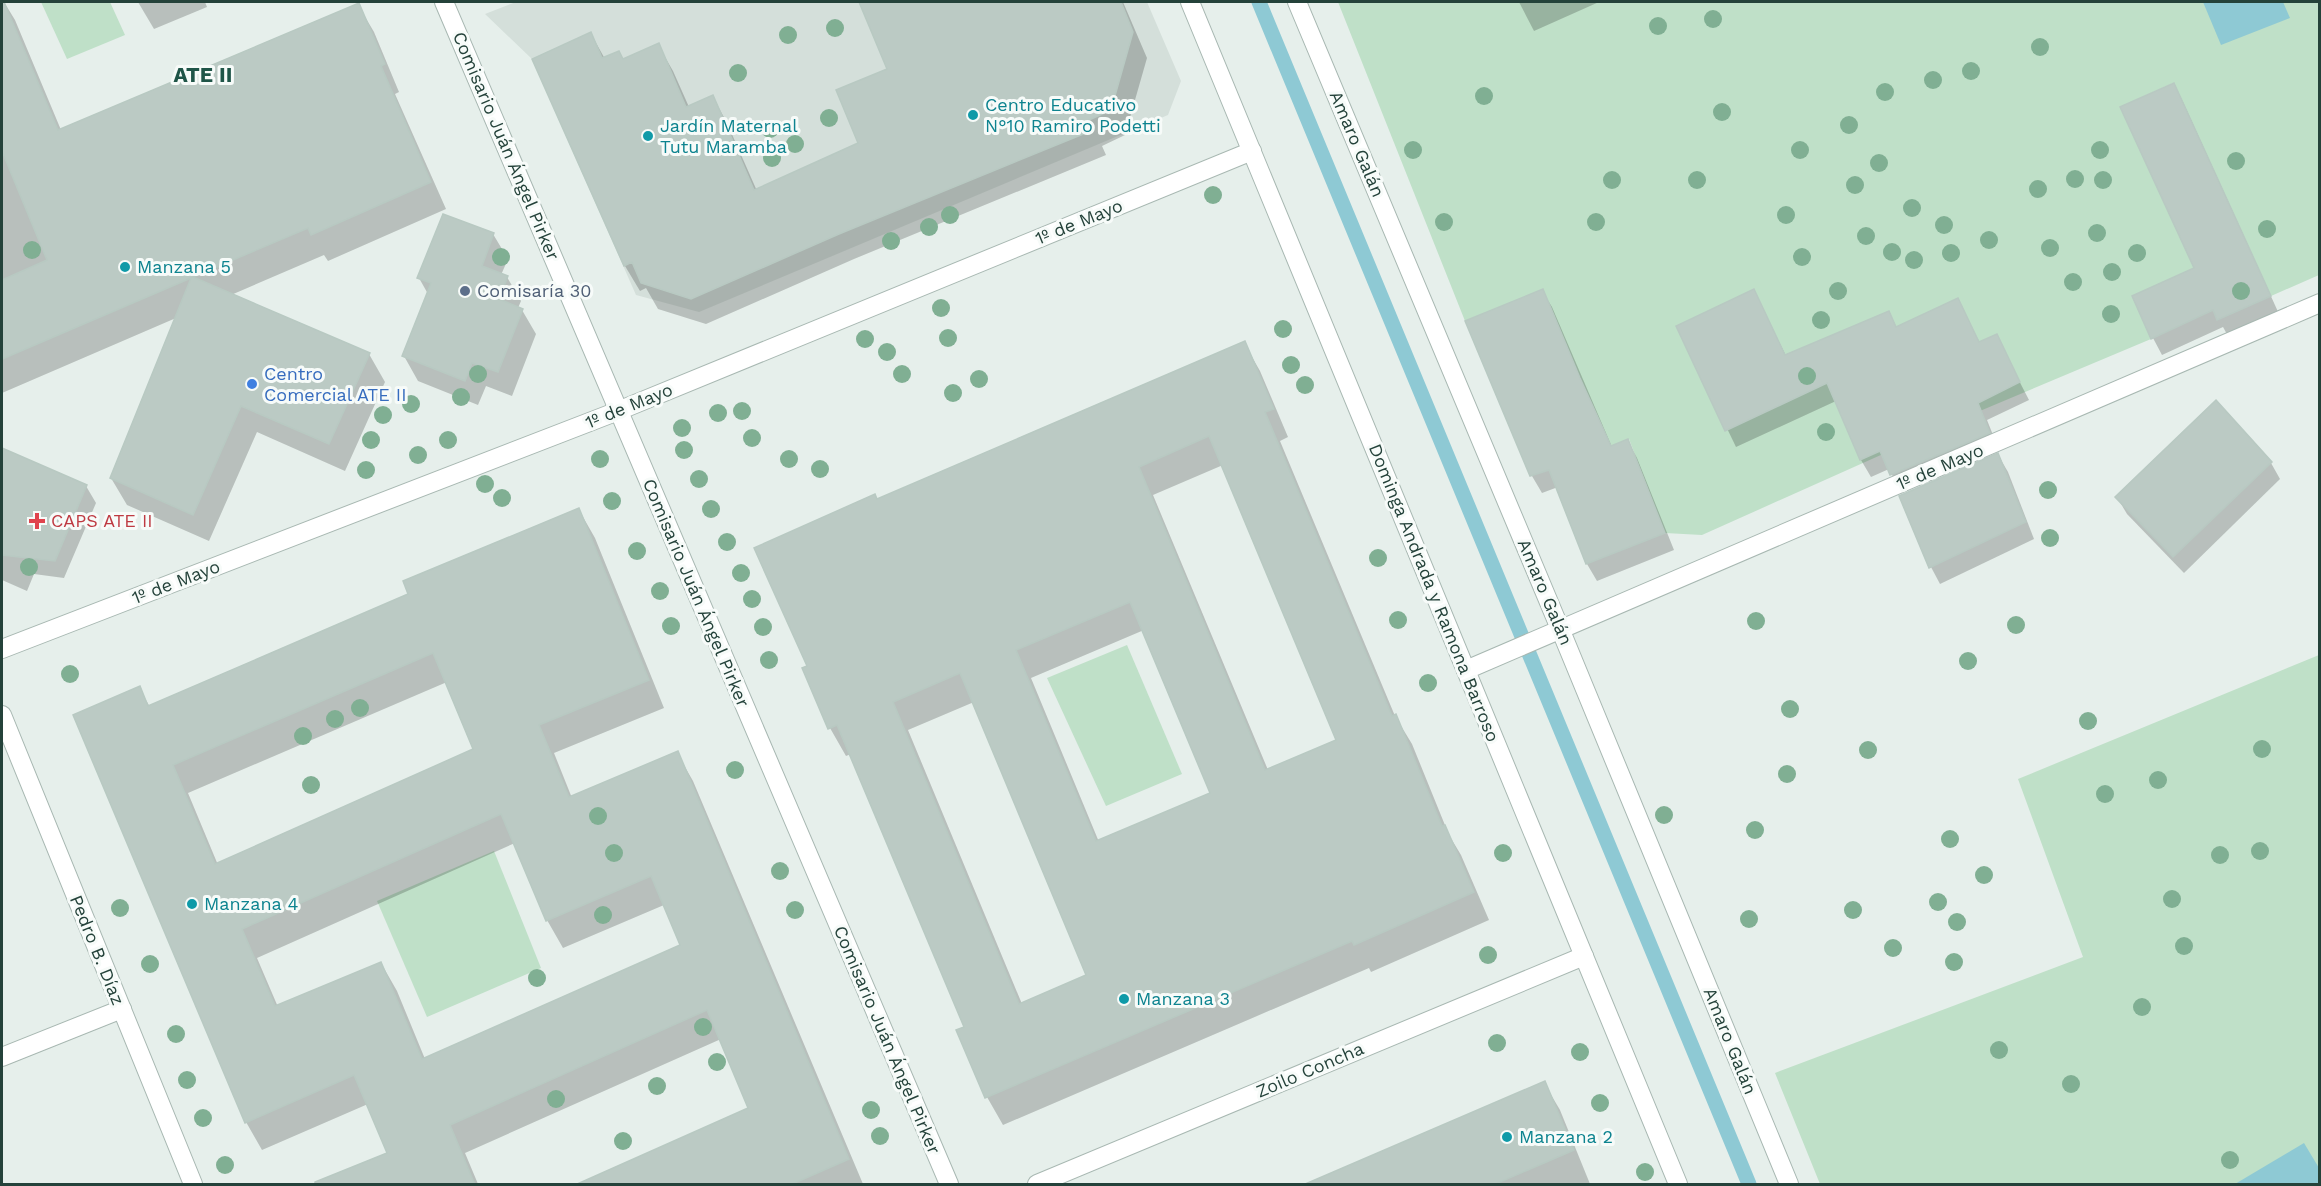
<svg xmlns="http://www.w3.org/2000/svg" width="2321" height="1186" font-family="'Work Sans',sans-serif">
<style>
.built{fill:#d4dfda}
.green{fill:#bfe0c8}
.water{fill:#8ec9d4}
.shadow{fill:#0003;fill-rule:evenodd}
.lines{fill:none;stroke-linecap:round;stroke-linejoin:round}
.stream{stroke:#8ec9d4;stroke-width:15}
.building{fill:#bbcac4;stroke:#b8c9c2;stroke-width:1.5;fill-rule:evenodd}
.lane-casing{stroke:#a8b8b2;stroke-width:20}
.street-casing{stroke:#a8b8b2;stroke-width:20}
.lane{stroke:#fff;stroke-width:18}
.street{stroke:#fff;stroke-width:18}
.tree{fill:#80af93}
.culture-dot{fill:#0f9aa8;stroke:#f7fbf9;stroke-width:2}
.service-dot{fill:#5c6f8a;stroke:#f7fbf9;stroke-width:2}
.shop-dot{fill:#3f7fe0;stroke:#f7fbf9;stroke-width:2}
.health-dot{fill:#e0444e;stroke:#f7fbf9;stroke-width:2}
.labels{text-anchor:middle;stroke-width:6;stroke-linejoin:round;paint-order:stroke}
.culture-label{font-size:18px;fill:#0d838f;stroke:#f7fbf9;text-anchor:start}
.street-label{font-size:18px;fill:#24423a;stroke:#f7fbf9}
.service-label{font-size:18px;fill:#4e5e75;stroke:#f7fbf9;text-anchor:start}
.shop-label{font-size:18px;fill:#366cbe;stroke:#f7fbf9;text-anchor:start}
.health-label{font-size:18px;fill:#be3a42;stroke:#f7fbf9;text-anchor:start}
.quarter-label{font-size:21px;font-weight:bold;fill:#1f5548;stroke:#f7fbf9}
</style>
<rect width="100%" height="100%" fill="#e6efeb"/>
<path class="built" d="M 516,2 L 1147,2 L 1181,81 L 1168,115 L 699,312 L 636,295 L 532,59 L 485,14 Z"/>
<g class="green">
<path d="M 41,2 L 110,2 L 125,35 L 67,59 Z"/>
<path d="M 1338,2 L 2319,2 L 2319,275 L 2271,296 L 2173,83 L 2120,107 L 2194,268 L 2151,339 L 1968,416 L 1702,535 L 1665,533 L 1629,439 L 1611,446 L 1580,378 L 1543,289 L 1465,321 Z"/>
<path d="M 1127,645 L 1182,774 L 1106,806 L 1047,678 Z"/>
<path d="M 2319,655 L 2319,1184 L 1820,1184 L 1775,1073 L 2083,957 L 2018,779 Z"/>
<path d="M 494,851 L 541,968 L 427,1017 L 377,901 Z"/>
</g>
<g class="water">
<path d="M 2203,2 L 2283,2 L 2290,18 L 2221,45 Z"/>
<path d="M 2304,1143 L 2319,1168 L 2319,1184 L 2235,1184 Z"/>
</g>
<g class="shadow">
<path d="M 2,2 L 4,2 L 15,20 L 61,130 L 358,5 L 374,32 L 399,92 L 395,94 L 446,209 L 328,261 L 324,255 L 231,295 L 369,354 L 385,382 L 345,471 L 257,432 L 209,541 L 127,505 L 111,478 L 176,318 L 2,393 Z"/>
<path d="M 138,2 L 205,2 L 207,7 L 154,29 Z"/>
<path d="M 861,2 L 1123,2 L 1147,58 L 1125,135 L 1102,146 L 1106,155 L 854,259 L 706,324 L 658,309 L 646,288 L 640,291 L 625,266 L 534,60 L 591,34 L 605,59 L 623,61 L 658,45 L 673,71 L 689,107 L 713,97 L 727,123 L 757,191 L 860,144 L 889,70 Z"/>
<path d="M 1519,2 L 1599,2 L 1534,31 Z"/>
<path d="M 2173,85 L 2183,102 L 2279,314 L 2228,336 L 2223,327 L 2162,355 L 2153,338 L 2196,269 Z"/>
<path d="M 493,234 L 508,259 L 501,275 L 507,277 L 521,301 L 518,308 L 522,310 L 536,334 L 512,396 L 486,386 L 478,405 L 418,381 L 404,356 L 428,294 L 419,278 Z"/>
<path d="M 1542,291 L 1552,307 L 1612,447 L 1628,441 L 1637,458 L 1674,550 L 1597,581 L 1587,564 L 1558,487 L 1542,493 L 1532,476 L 1467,322 Z"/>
<path d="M 1754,291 L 1786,356 L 1889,313 L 1897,328 L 1957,300 L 1980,343 L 1996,336 L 2029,400 L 1987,420 L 1999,450 L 1901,492 L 1889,469 L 1871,477 L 1861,460 L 1836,401 L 1736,447 L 1678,327 Z"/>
<path d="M 1244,343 L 1260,371 L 1288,437 L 1280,441 L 1395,716 L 1412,744 L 1449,835 L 1461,855 L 1489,920 L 1371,972 L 1369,968 L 1003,1125 L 987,1097 L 966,1028 L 851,754 L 846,756 L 830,728 L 804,668 L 809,666 L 877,501 ZM 1223,465 L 1338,740 L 1268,770 L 1153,495 ZM 1144,630 L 1212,794 L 1099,842 L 1031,678 ZM 974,702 L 1088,976 L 1022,1004 L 908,730 Z"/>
<path d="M 3,451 L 86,486 L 96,503 L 64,578 L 34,574 L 27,591 L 2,580 L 2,455 Z"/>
<path d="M 1998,455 L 2008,472 L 2034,539 L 1940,584 L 1931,567 Z"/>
<path d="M 2271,463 L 2280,479 L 2184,573 L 2127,514 L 2117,497 Z"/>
<path d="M 579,510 L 595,538 L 664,708 L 554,753 L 572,798 L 677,753 L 693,781 L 863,1184 L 579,1184 L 750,1109 L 721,1039 L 465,1153 L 478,1184 L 313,1184 L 389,1154 L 368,1104 L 262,1150 L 246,1122 L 139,688 L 150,707 L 410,595 ZM 447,682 L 475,750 L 218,865 L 188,793 ZM 515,843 L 547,920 L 563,948 L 664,905 L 682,946 L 425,1059 L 397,991 L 381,963 L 278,1007 L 257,958 Z"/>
<path d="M 1544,1083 L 1560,1110 L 1590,1184 L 1308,1184 Z"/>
</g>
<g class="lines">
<path class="stream" d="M 1259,2 L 1749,1184"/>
</g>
<g class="building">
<path d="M 2,2 L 4,2 L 58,130 L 359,3 L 385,64 L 381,66 L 431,182 L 311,235 L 308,228 L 193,277 L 370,353 L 329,444 L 241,406 L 193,515 L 110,478 L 191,278 L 2,359 L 2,280 L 47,260 L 2,151 Z"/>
<path d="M 859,2 L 1121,2 L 1133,32 L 1111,110 L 1089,120 L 1093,130 L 839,234 L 691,299 L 641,283 L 632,262 L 624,266 L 532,59 L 591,32 L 602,58 L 619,51 L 623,59 L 659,43 L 686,107 L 713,95 L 754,190 L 858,143 L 836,90 L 887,69 Z"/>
<path d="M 2174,83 L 2271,296 L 2217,320 L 2213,310 L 2151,339 L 2132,296 L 2194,268 L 2120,107 Z"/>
<path d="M 443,214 L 494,233 L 482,266 L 508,276 L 499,299 L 523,309 L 498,372 L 472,363 L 465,381 L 402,356 L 431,283 L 417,278 Z"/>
<path d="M 1543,289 L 1580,378 L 1611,446 L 1628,439 L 1665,533 L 1586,564 L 1549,470 L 1530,476 L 1465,321 Z"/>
<path d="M 1754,289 L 1785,355 L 1889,311 L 1896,327 L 1958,298 L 1979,342 L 1997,334 L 2020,382 L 1978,403 L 1990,433 L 1890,475 L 1880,451 L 1860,460 L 1827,383 L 1725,431 L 1676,326 Z"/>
<path d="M 1245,341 L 1274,409 L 1265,412 L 1392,716 L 1396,714 L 1442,826 L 1445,825 L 1474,892 L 1354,945 L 1352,941 L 985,1098 L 956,1030 L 964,1027 L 837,725 L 828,729 L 802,668 L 807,666 L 754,548 L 875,494 L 877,499 ZM 1209,436 L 1336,740 L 1265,770 L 1139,467 ZM 1130,602 L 1210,793 L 1096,841 L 1016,650 ZM 960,673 L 1086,975 L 1019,1004 L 893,702 Z"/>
<path d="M 2216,400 L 2272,462 L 2173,557 L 2115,497 Z"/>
<path d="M 2,448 L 87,485 L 55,561 L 2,555 Z"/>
<path d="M 1998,453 L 2026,522 L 1929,568 L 1899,496 Z"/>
<path d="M 579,508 L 649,680 L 539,725 L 569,797 L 678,751 L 849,1159 L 790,1185 L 575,1185 L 748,1108 L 707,1010 L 450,1125 L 475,1185 L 315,1185 L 315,1182 L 387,1153 L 354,1075 L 245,1123 L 73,715 L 140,686 L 148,706 L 408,594 L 403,581 ZM 433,653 L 473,749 L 215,864 L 173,765 ZM 501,814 L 546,921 L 651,876 L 680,945 L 422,1059 L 381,962 L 275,1006 L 242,929 Z"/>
<path d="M 1545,1081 L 1574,1150 L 1493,1185 L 1303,1185 Z"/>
</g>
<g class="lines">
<g class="lane-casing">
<g id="lane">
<path d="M 1297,2 L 1561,631 L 1789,1184"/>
<path d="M 1466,670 L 2320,303"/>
<path d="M 2,1057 L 122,1009"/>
</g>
</g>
<g class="street-casing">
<g id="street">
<path d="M 444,2 L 949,1184"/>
<path d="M 1190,2 L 1678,1184"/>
<path d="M 2,649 L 618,411 L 1252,151"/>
<path d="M 2,715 L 193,1184"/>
<path d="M 1037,1184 L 1584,956"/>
</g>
</g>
<use href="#lane" class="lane"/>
<use href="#street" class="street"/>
</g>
<g class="tree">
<circle cx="1713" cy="19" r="9"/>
<circle cx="1658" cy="26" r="9"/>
<circle cx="835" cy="28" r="9"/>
<circle cx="788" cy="35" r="9"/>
<circle cx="2040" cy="47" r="9"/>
<circle cx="1971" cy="71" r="9"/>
<circle cx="738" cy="73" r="9"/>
<circle cx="1933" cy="80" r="9"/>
<circle cx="1885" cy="92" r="9"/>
<circle cx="1484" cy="96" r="9"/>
<circle cx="1722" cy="112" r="9"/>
<circle cx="829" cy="118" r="9"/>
<circle cx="1849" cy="125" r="9"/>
<circle cx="770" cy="129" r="9"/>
<circle cx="795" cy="144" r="9"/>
<circle cx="1413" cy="150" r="9"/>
<circle cx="1800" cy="150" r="9"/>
<circle cx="2100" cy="150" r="9"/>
<circle cx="772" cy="158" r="9"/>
<circle cx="2236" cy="161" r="9"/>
<circle cx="1879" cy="163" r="9"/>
<circle cx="2075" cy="179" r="9"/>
<circle cx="1612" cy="180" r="9"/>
<circle cx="1697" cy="180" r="9"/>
<circle cx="2103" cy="180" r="9"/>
<circle cx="1855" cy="185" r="9"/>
<circle cx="2038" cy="189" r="9"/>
<circle cx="1213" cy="195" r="9"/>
<circle cx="1912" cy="208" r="9"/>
<circle cx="950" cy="215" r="9"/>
<circle cx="1786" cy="215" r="9"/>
<circle cx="1444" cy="222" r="9"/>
<circle cx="1596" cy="222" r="9"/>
<circle cx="1944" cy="225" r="9"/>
<circle cx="929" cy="227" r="9"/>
<circle cx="2267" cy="229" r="9"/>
<circle cx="2097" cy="233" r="9"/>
<circle cx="1866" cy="236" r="9"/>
<circle cx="1989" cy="240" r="9"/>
<circle cx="891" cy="241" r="9"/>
<circle cx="2050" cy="248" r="9"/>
<circle cx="32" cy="250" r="9"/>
<circle cx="1892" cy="252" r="9"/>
<circle cx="1951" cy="253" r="9"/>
<circle cx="2137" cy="253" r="9"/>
<circle cx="501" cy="257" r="9"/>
<circle cx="1802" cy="257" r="9"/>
<circle cx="1914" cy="260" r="9"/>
<circle cx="2112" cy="272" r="9"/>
<circle cx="2073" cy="282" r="9"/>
<circle cx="1838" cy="291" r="9"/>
<circle cx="2241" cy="291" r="9"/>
<circle cx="941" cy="308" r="9"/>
<circle cx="2111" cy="314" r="9"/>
<circle cx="1821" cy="320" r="9"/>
<circle cx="1283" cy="329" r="9"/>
<circle cx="948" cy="338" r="9"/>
<circle cx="865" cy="339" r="9"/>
<circle cx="887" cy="352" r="9"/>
<circle cx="1291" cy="365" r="9"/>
<circle cx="478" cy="374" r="9"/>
<circle cx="902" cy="374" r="9"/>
<circle cx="1807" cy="376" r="9"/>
<circle cx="979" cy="379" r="9"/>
<circle cx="1305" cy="385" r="9"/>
<circle cx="953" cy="393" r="9"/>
<circle cx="461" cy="397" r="9"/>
<circle cx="411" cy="404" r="9"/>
<circle cx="742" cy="411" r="9"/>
<circle cx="718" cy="413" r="9"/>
<circle cx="383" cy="415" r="9"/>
<circle cx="682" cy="428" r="9"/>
<circle cx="1826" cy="432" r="9"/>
<circle cx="752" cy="438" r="9"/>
<circle cx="371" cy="440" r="9"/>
<circle cx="448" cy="440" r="9"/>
<circle cx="684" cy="450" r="9"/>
<circle cx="418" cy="455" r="9"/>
<circle cx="600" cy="459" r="9"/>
<circle cx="789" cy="459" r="9"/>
<circle cx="820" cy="469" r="9"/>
<circle cx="366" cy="470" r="9"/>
<circle cx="699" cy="479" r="9"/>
<circle cx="485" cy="484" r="9"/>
<circle cx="2048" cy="490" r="9"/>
<circle cx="502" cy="498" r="9"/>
<circle cx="612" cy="501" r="9"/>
<circle cx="711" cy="509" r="9"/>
<circle cx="2050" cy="538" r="9"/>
<circle cx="727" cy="542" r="9"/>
<circle cx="637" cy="551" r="9"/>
<circle cx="1378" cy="558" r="9"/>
<circle cx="29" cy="567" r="9"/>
<circle cx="741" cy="573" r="9"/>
<circle cx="660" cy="591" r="9"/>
<circle cx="752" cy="599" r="9"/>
<circle cx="1398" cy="620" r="9"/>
<circle cx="1756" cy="621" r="9"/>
<circle cx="2016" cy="625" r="9"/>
<circle cx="671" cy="626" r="9"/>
<circle cx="763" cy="627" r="9"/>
<circle cx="769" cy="660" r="9"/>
<circle cx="1968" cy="661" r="9"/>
<circle cx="70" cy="674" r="9"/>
<circle cx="1428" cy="683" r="9"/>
<circle cx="360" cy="708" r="9"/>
<circle cx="1790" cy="709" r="9"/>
<circle cx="335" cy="719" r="9"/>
<circle cx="2088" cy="721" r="9"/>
<circle cx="303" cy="736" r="9"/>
<circle cx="2262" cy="749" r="9"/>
<circle cx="1868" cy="750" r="9"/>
<circle cx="735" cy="770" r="9"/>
<circle cx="1787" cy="774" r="9"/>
<circle cx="2158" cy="780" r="9"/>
<circle cx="311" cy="785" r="9"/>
<circle cx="2105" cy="794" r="9"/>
<circle cx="1664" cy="815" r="9"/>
<circle cx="598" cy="816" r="9"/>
<circle cx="1755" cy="830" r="9"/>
<circle cx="1950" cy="839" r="9"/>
<circle cx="2260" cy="851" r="9"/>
<circle cx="614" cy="853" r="9"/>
<circle cx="1503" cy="853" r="9"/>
<circle cx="2220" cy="855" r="9"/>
<circle cx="780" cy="871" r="9"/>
<circle cx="1984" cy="875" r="9"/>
<circle cx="2172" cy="899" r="9"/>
<circle cx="1938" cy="902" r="9"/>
<circle cx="120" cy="908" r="9"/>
<circle cx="795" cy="910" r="9"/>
<circle cx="1853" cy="910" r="9"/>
<circle cx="603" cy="915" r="9"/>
<circle cx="1749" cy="919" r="9"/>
<circle cx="1957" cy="922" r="9"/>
<circle cx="2184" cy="946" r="9"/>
<circle cx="1893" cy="948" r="9"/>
<circle cx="1488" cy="955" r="9"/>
<circle cx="1954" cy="962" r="9"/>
<circle cx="150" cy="964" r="9"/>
<circle cx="537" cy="978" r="9"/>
<circle cx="2142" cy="1007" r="9"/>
<circle cx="703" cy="1027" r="9"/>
<circle cx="176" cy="1034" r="9"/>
<circle cx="1497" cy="1043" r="9"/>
<circle cx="1999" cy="1050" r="9"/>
<circle cx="1580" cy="1052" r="9"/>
<circle cx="717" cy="1062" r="9"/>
<circle cx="187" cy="1080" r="9"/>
<circle cx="2071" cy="1084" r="9"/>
<circle cx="657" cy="1086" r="9"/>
<circle cx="556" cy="1099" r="9"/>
<circle cx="1600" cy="1103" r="9"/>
<circle cx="871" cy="1110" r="9"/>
<circle cx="203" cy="1118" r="9"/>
<circle cx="880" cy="1136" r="9"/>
<circle cx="623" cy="1141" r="9"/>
<circle cx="2230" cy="1160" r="9"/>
<circle cx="225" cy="1165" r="9"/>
<circle cx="1645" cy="1172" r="9"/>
</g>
<g class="culture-dot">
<circle cx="973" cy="115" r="6"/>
<circle cx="648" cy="136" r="6"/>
<circle cx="125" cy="267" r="6"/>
<circle cx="192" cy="904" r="6"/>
<circle cx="1124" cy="999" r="6"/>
<circle cx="1507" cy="1137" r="6"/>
</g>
<circle class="service-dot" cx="465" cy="291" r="6"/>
<circle class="shop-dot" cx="252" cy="384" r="6"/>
<path class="health-dot" d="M34 512h6v6h6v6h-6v6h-6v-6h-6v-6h6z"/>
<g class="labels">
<g class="culture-label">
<text x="985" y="111">Centro Educativo<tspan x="985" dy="21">N°10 Ramiro Podetti</tspan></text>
<text x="660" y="132">Jardín Maternal<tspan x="660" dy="21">Tutu Maramba</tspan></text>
<text x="137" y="273">Manzana 5</text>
<text x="204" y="910">Manzana 4</text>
<text x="1136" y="1005">Manzana 3</text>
<text x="1519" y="1143">Manzana 2</text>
</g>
<g class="street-label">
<text transform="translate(1357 144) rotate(67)" y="6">Amaro Galán</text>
<text transform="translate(506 146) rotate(67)" y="6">Comisario Juán Ángel Pirker</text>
<text transform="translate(1079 222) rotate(-22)" y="6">1º de Mayo</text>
<text transform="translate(629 406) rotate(-22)" y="6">1º de Mayo</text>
<text transform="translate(1940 467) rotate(-23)" y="6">1º de Mayo</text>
<text transform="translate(176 582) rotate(-21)" y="6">1º de Mayo</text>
<text transform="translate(1545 592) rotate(67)" y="6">Amaro Galán</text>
<text transform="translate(696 593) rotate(67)" y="6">Comisario Juán Ángel Pirker</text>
<text transform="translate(1434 593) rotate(68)" y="6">Dominga Andrada y Ramona Barroso</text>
<text transform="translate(97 950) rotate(68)" y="6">Pedro B. Díaz</text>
<text transform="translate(887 1040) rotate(67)" y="6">Comisario Juán Ángel Pirker</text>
<text transform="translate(1730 1041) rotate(68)" y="6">Amaro Galán</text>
<text transform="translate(1310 1070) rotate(-23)" y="6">Zoilo Concha</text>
</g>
<g class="service-label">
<text x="477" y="297">Comisaría 30</text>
</g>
<g class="shop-label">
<text x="264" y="380">Centro<tspan x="264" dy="21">Comercial ATE II</tspan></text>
</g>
<g class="health-label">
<text x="51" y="527">CAPS ATE II</text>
</g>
<g class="quarter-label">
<text x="203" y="82">ATE II</text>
</g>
</g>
<rect width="2321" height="1186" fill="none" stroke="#24423a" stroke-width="6"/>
</svg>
